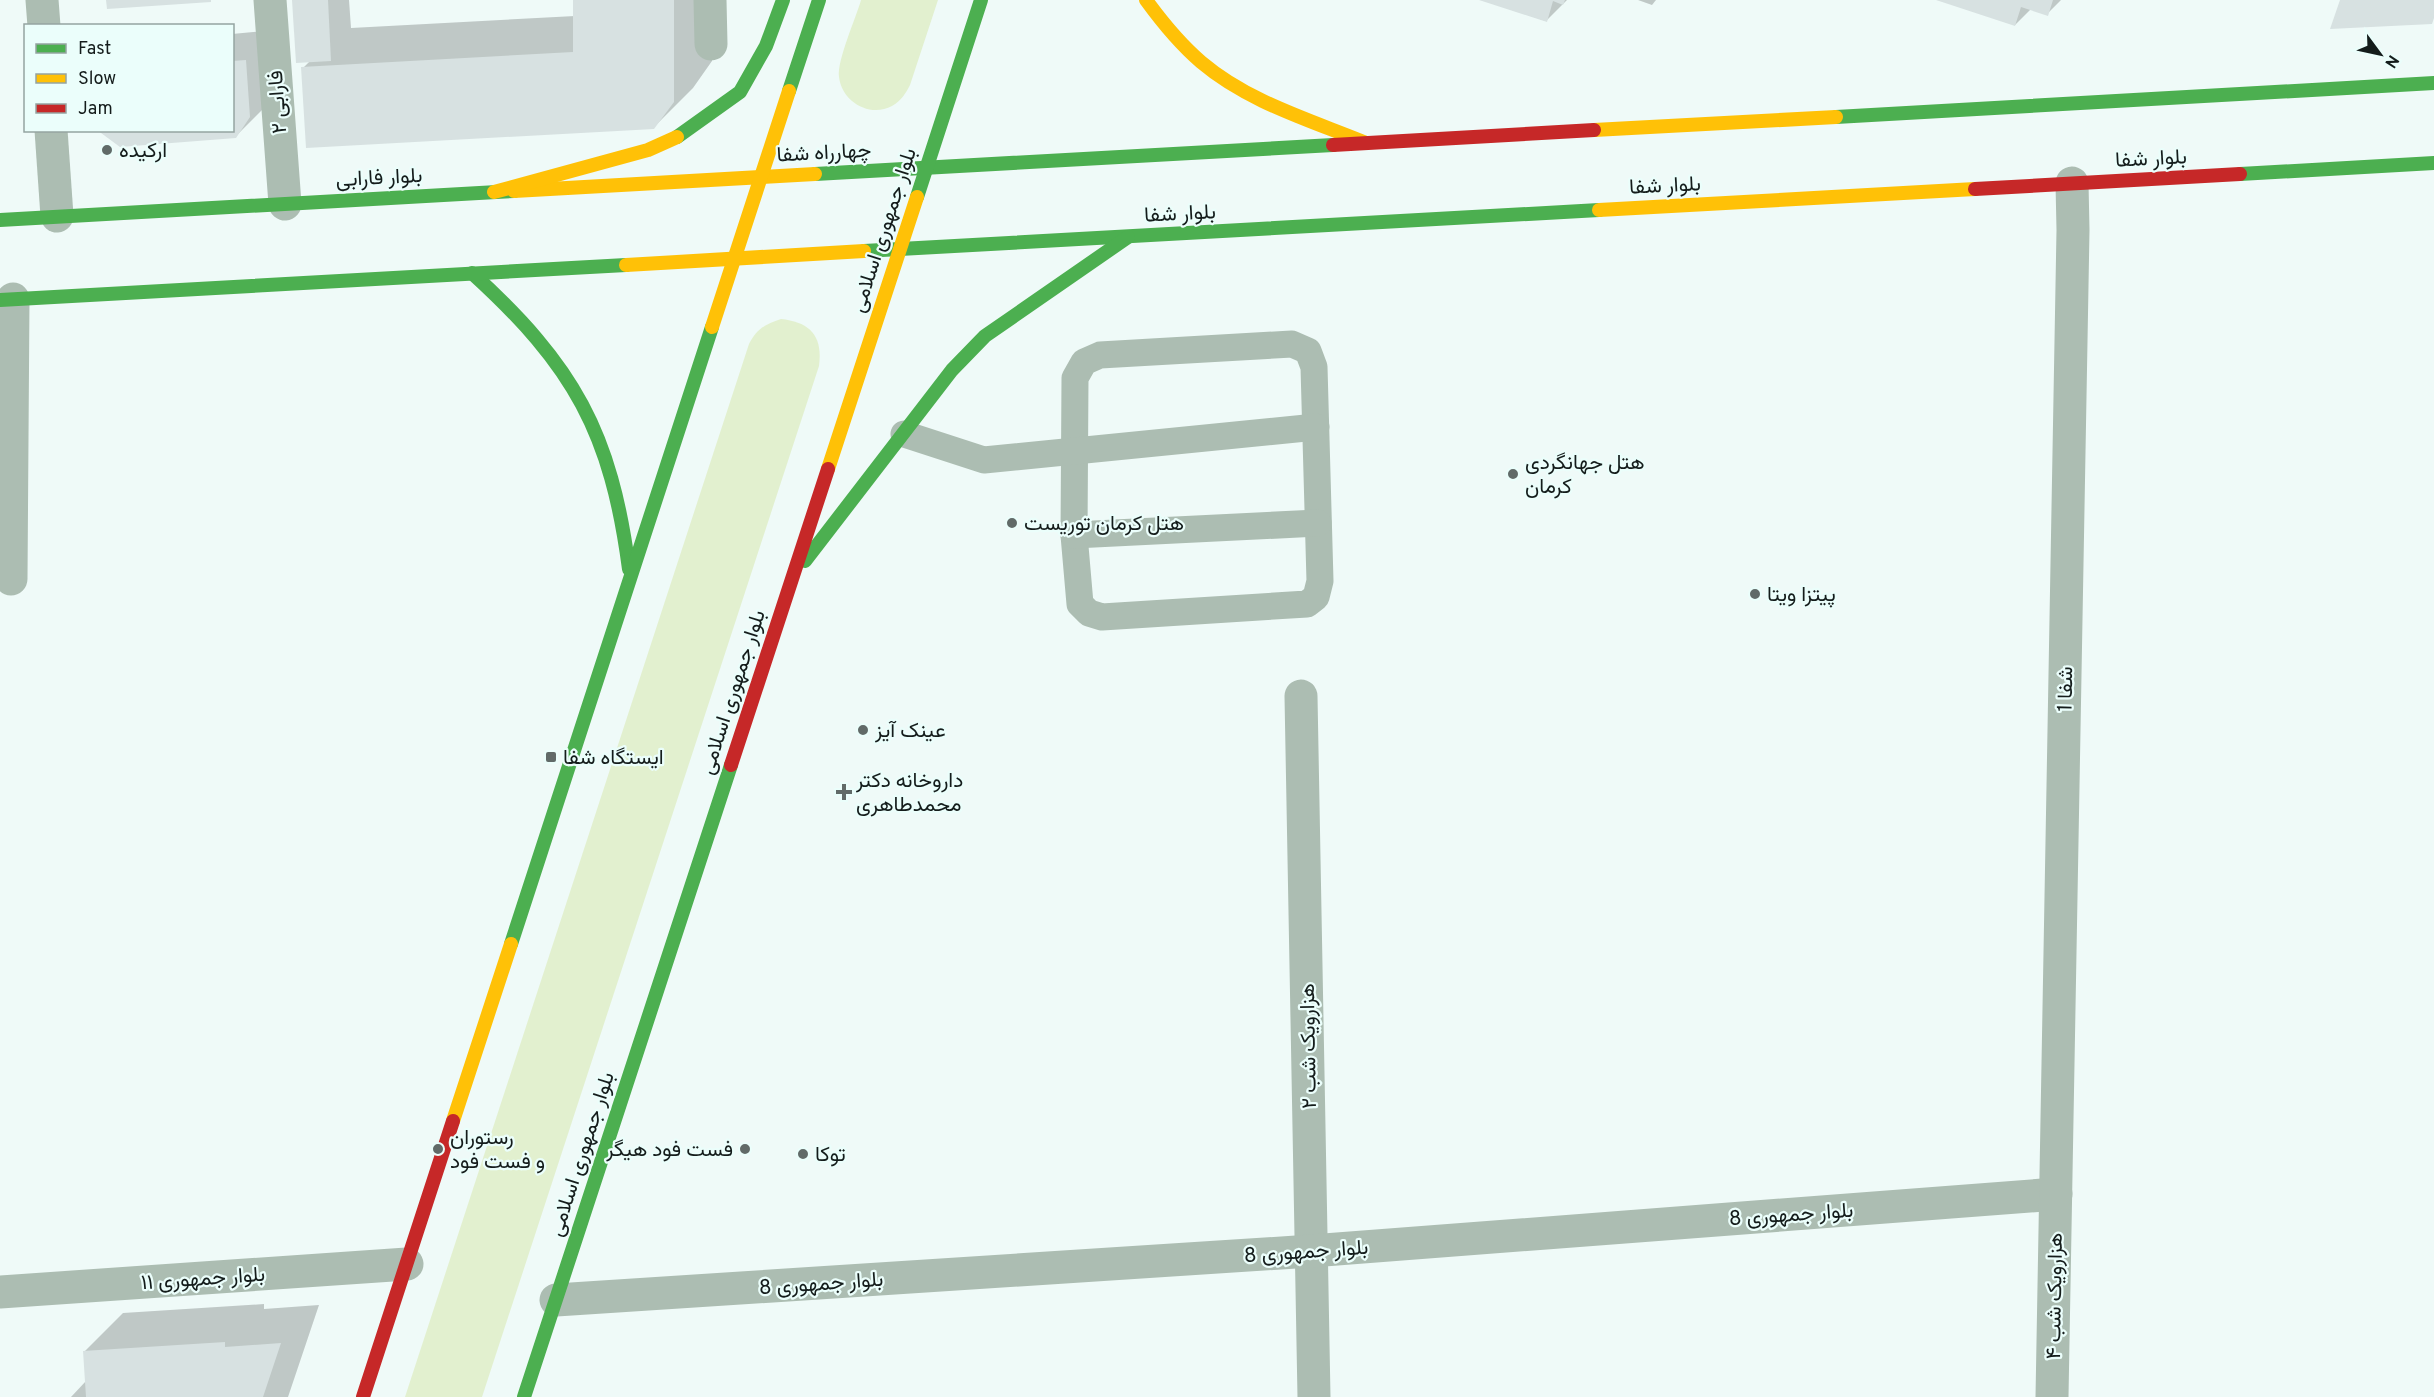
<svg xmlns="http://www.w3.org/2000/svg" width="2434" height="1397" font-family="Overpass,Vazirmatn,sans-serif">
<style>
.green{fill:#e2f0cf}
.shadow{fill:#0003}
.building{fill:#d7e1e1}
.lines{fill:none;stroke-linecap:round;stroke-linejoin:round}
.lane{stroke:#acbdb2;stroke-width:27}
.street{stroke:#acbdb2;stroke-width:33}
.fast{stroke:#4caf50;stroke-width:14}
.slow{stroke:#ffc107;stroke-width:14}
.jam{stroke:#c62828;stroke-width:14}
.poi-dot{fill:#616a68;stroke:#ebfefb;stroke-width:2}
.labels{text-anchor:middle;stroke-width:4.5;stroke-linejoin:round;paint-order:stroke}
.street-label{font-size:21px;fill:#141c1b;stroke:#ebfefb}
.poi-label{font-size:21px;fill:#141c1b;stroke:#ebfefb;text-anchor:start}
</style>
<rect width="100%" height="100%" fill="#effaf8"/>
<g class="green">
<path d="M 861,0 L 938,0 L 910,85 C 906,93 901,101 892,106 C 870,118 842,102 839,77 C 837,60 856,18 861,0 Z"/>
<path d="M 781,319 C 810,322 823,336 819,366 L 482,1397 L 405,1397 L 749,344 C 757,329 765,324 781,319 Z"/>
</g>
<g class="shadow">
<path d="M 293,0 L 349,0 L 351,28 L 575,16 L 575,0 L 712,0 L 712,61 L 693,88 L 654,127 L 303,68 L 310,61 Z"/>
<path d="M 1482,0 L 1567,0 L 1546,21 Z"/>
<path d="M 1638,0 L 1656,0 L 1652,5 Z"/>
<path d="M 1939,0 L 2061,0 L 2047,14 L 2031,9 L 2015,25 Z"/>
<path d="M 276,30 L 266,106 L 235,137 L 232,130 L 232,34 Z"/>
<path d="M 264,1304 L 264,1309 L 319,1305 L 288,1397 L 71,1397 L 86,1381 L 84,1352 L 123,1313 Z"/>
</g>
<g class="building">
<path d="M 106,0 L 211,0 L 211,2 L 107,9 Z"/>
<path d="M 292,0 L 328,0 L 331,61 L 296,63 Z"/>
<path d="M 573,0 L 674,0 L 674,102 L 654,129 L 306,148 L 301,67 L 573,52 Z"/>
<path d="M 1479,0 L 1565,0 L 1563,5 L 1553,1 L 1547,22 Z"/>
<path d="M 1936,0 L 2053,0 L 2048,16 L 2021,7 L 2015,26 Z"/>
<path d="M 2340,0 L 2434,0 L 2434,18 L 2432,24 L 2330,29 Z"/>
<path d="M 246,60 L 250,117 L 236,138 L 120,147 L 97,130 L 232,130 L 232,61 Z"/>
<path d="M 225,1342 L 225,1347 L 281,1343 L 263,1397 L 86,1397 L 83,1351 Z"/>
</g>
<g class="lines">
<g class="lane">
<path d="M 1292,344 L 1308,351 L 1314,367 L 1320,581 L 1316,597 L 1307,604 L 1102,617 L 1089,613 L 1080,604 L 1074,535 L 1075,378 L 1084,362 L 1100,355 Z"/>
<path d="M 904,434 L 984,460 L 1316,427"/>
<path d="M 1074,535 L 1318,523"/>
</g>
<g class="street">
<path d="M 42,0 L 44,26"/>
<path d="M 270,0 L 285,204"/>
<path d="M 710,0 L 711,44"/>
<path d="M 51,130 L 57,216"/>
<path d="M 11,579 L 13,299"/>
<path d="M 1301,696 L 1314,1397"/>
<path d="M 0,1292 L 407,1264"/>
<path d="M 556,1300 L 1311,1251 L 2056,1194"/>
<path d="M 2052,1397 L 2073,230 L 2072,183"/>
</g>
<g class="fast">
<path d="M 789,91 L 819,0"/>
<path d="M 1836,117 L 2434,83"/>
<path d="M 677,137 L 740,92 L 766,46 L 783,0"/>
<path d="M 815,174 L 1333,145"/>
<path d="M 2240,174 L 2434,163"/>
<path d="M 917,197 L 981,0"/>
<path d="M 0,220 L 514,191"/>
<path d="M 864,251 L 1599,210"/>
<path d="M 472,273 C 574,366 611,432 629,569"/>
<path d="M 0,300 L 626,265"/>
<path d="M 805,561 L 952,370 L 985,336 L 1128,237"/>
<path d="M 511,944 L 712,327"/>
<path d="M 524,1397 L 731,765"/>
</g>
<g class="slow">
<path d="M 1146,0 C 1162,22 1180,44 1201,62 C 1248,102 1310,120 1366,143"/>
<path d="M 1594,130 L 1836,117"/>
<path d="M 514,191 L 815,174"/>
<path d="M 494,192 L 648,150 L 677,137"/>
<path d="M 1599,210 L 1975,189"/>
<path d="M 626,265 L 864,251"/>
<path d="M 712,327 L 789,91"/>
<path d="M 828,469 L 917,197"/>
<path d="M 453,1121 L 511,944"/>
</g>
<g class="jam">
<path d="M 1333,145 L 1594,130"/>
<path d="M 1975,189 L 2240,174"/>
<path d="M 731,765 L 828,469"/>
<path d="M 363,1397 L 453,1121"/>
</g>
</g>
<g class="poi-dot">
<circle cx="107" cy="150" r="6"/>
<circle cx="1513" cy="474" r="6"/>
<circle cx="1012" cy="523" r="6"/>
<circle cx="1755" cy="594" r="6"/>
<circle cx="863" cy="730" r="6"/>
<rect x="545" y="751" width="12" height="12" rx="3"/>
<path d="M841 783h6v6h6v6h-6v6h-6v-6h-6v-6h6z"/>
<circle cx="438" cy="1149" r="6"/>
<circle cx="745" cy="1149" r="6"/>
<circle cx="803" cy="1154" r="6"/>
</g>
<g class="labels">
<g class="street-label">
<text transform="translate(277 102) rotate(-94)" y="7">فارابی ۲</text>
<text transform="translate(824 152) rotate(-3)" y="7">چهارراه شفا</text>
<text transform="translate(2151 158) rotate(-3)" y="7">بلوار شفا</text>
<text transform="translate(379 177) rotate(-3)" y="7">بلوار فارابی</text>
<text transform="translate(1665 185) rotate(-3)" y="7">بلوار شفا</text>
<text transform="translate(1180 213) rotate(-3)" y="7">بلوار شفا</text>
<text transform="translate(883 230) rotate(-72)" y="7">بلوار جمهوری اسلامی</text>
<text transform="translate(2065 689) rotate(-89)" y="7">شفا 1</text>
<text transform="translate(732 692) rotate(-72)" y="7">بلوار جمهوری اسلامی</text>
<text transform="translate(1308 1046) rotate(-91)" y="7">هزارویک شب ۲</text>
<text transform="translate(581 1154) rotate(-72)" y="7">بلوار جمهوری اسلامی</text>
<text transform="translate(1791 1214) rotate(-4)" y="7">بلوار جمهوری 8</text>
<text transform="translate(1306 1251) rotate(-4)" y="7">بلوار جمهوری 8</text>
<text transform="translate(203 1278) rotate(-4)" y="7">بلوار جمهوری ۱۱</text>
<text transform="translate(821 1283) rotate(-4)" y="7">بلوار جمهوری 8</text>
<text transform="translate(2054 1296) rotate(-89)" y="7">هزارویک شب ۴</text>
</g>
<g class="poi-label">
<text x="119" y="157">ارکیده</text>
<text x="1525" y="469">هتل جهانگردی<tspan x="1525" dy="24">کرمان</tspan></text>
<text x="1024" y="530">هتل کرمان توریست</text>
<text x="1767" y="601">پیتزا ویتا</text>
<text x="875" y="737">عینک آیز</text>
<text x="563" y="764">ایستگاه شفا</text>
<text x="856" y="787">داروخانه دکتر<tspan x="856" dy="24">محمدطاهری</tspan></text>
<text x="450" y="1144">رستوران<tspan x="450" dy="24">و فست فود</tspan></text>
<text x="733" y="1156" text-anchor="end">فست فود هیگر</text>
<text x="815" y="1161">توکا</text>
</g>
</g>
<rect x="24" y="24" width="210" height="108" fill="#ebfefb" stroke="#95a4a1" stroke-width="1.5"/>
<rect x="36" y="44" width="30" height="9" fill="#4caf50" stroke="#95a4a1" stroke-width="1.5"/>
<text x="78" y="54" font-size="18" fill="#141c1b">Fast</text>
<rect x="36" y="74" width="30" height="9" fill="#ffc107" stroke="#95a4a1" stroke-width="1.5"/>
<text x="78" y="84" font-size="18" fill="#141c1b">Slow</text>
<rect x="36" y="104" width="30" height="9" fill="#c62828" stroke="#95a4a1" stroke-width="1.5"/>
<text x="78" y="114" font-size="18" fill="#141c1b">Jam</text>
<g transform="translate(2380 54) rotate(123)" stroke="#ebfefb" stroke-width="4.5" paint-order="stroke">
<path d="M0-4.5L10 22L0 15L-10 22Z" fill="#141c1b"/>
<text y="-9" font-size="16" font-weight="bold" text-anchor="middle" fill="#141c1b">N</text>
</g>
</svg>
